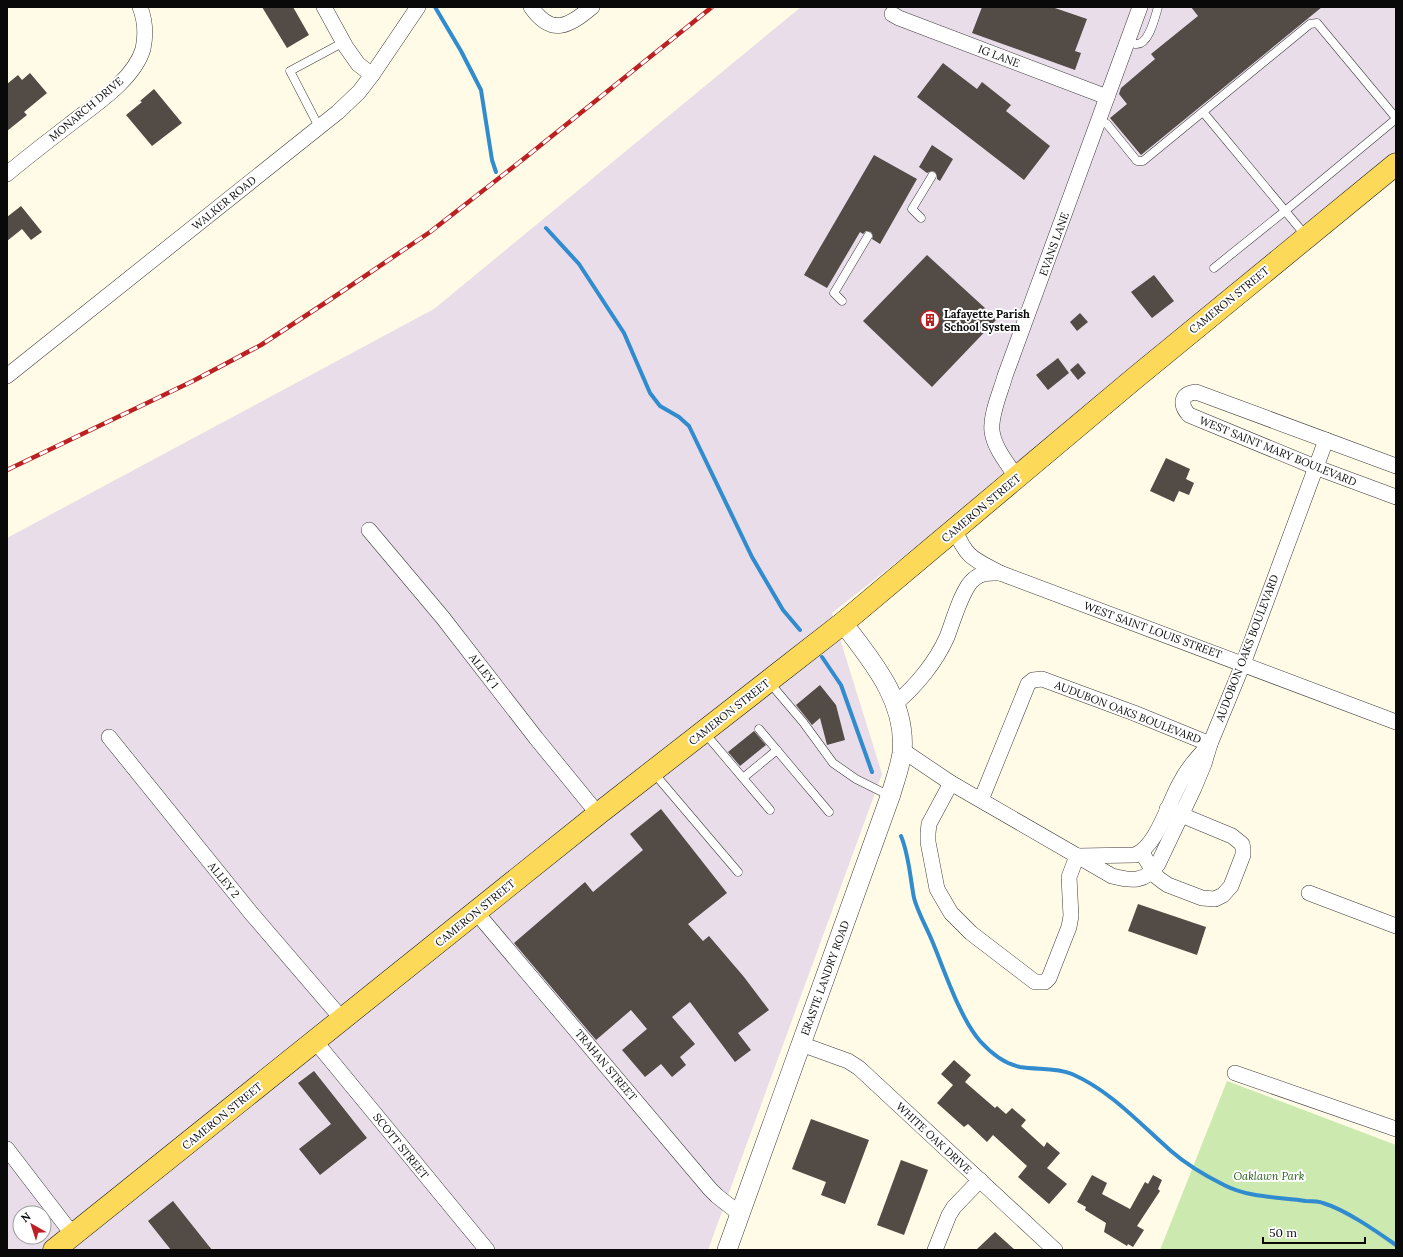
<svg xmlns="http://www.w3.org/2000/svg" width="1403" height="1257" font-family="Lora,serif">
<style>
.industrial{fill:#e8dde9;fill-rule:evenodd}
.green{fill:#cce9b0}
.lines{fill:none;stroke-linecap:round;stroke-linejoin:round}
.stream{stroke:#308bcf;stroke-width:4}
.building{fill:#524b46}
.service-casing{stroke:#3c3c3c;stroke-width:9}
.minor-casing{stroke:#3c3c3c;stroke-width:16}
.tertiary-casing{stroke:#3c3c3c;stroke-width:20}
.primary-casing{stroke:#1a1a1a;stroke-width:23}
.service{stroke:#fff;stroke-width:8}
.minor{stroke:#fff;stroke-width:15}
.tertiary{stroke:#fff;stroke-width:19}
.primary{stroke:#fcd959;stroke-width:22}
.rail-casing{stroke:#bb2023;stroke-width:4.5}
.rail{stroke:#fff;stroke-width:3;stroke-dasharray:9;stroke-linecap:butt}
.labels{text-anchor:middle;stroke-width:4;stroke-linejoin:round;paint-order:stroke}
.street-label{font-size:11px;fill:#090909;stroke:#fff}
.poi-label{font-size:11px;font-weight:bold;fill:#090909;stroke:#fff;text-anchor:start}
.park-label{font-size:11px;font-style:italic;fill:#27611a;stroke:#fff}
</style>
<rect width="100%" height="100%" fill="#fffbe6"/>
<path class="industrial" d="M 801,7 L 1396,7 L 1396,169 L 832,613 L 882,774 L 708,1250 L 7,1250 L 7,538 L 434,309 ZM 20,1213 L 44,1213 L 44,1237 L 20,1237 Z"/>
<path class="green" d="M 1227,1081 L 1396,1145 L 1396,1250 L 1160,1250 Z"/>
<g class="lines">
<g class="stream">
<path d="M 435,7 L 461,51 L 481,90 L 492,160 L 496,172"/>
<path d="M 546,228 L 579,264 L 624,333 L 650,393 L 660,406 L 679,417 L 689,426 L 752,557 L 783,610 L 800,630"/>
<path d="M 822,657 L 841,685 L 872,772"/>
<path d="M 901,836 C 909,855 910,877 914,898 C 918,913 927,928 933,943 C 945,972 960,1018 980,1041 C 990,1052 1005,1064 1020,1067 C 1037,1070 1056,1067 1072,1074 C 1111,1091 1140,1124 1171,1151 C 1187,1165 1206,1176 1224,1185 C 1249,1198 1279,1197 1306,1201 C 1312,1201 1318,1201 1323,1203 C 1346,1210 1376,1231 1396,1245"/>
</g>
</g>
<g class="building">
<path d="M 262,7 L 293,7 L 309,35 L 287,48 Z"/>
<path d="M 982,7 L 1052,7 L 1087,19 L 1075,51 L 1081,53 L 1075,70 L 972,33 Z"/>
<path d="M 1191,7 L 1322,7 L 1141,155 L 1110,118 L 1127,104 L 1119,94 L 1121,88 L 1155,59 L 1151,54 L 1198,16 Z"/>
<path d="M 943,63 L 977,89 L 982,82 L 1011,105 L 1006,111 L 1050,146 L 1024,180 L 917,97 Z"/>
<path d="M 30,73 L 47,93 L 24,112 L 27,115 L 7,131 L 7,84 L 18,75 L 22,80 Z"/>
<path d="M 154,89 L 182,123 L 152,146 L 126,115 L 142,102 L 140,101 Z"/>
<path d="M 932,145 L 953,159 L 940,181 L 937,179 L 937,176 L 935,172 L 932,171 L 927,173 L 919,167 Z"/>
<path d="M 874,155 L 917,179 L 880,244 L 872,239 L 873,236 L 871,232 L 866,231 L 863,234 L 860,232 L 827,288 L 804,275 Z"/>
<path d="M 21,206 L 42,232 L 31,240 L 22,229 L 7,241 L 7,217 Z"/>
<path d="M 927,255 L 997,319 L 932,387 L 863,321 Z"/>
<path d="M 1154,275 L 1174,301 L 1152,318 L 1131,292 Z"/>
<path d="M 1080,313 L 1088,322 L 1077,331 L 1070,322 Z"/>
<path d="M 1058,358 L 1069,373 L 1048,390 L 1036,375 Z"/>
<path d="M 1078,363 L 1086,373 L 1078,380 L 1070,370 Z"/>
<path d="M 1166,458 L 1190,469 L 1186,479 L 1194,483 L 1189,495 L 1179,491 L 1174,502 L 1150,491 Z"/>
<path d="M 820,685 L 836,705 L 845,740 L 827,745 L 820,718 L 812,725 L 796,705 Z"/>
<path d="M 754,731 L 766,745 L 740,766 L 728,752 Z"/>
<path d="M 661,809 L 727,893 L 688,924 L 703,941 L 709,936 L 744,977 L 769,1010 L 738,1033 L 751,1050 L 735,1062 L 690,1002 L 672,1017 L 695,1044 L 680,1057 L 686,1065 L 672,1077 L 661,1064 L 645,1077 L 622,1050 L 647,1029 L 631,1010 L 596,1040 L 514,943 L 585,882 L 593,892 L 643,850 L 630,834 Z"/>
<path d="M 1138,904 L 1206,927 L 1197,955 L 1128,931 Z"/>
<path d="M 954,1060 L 971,1075 L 965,1082 L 995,1108 L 997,1106 L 1006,1114 L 1012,1108 L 1026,1120 L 1021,1126 L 1044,1147 L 1047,1142 L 1060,1153 L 1047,1168 L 1067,1184 L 1049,1204 L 1018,1177 L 1027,1166 L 993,1135 L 987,1142 L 968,1124 L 964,1127 L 937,1103 L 953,1085 L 941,1074 Z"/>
<path d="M 314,1071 L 367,1138 L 320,1175 L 299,1149 L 331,1124 L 298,1083 Z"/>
<path d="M 811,1119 L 869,1140 L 845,1204 L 821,1195 L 826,1182 L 792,1169 Z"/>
<path d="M 901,1160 L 928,1170 L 904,1235 L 877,1225 Z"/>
<path d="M 1092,1175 L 1107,1183 L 1102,1194 L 1130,1209 L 1145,1182 L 1148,1184 L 1153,1175 L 1162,1180 L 1158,1189 L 1160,1191 L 1137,1226 L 1144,1230 L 1133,1247 L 1128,1244 L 1127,1246 L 1104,1232 L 1106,1223 L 1085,1210 L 1086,1207 L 1077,1202 Z"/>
<path d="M 173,1201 L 212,1250 L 171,1250 L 148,1221 Z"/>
<path d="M 995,1232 L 1015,1250 L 976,1250 Z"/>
</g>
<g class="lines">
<g class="service-casing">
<g id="service">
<path d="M 1127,41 C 1130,42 1134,44 1136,44 C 1149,45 1155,17 1158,7"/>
<path d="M 1203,112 L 1306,236"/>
<path d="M 1098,120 L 1107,124 L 1137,161 L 1143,161 L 1310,24 L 1317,23 L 1396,118"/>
<path d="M 319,127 L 290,71 L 344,42"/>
<path d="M 921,218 L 912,209 L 932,176"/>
<path d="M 1214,268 L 1285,211 L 1396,119"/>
<path d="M 842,301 L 834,293 L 868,236"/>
<path d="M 769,682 L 803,722 L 833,763 L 856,779 L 890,796"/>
<path d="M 759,729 L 829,812"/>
<path d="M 704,732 L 770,810"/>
<path d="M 653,772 L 738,872"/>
<path d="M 743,778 L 777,750"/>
</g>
</g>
<g class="minor-casing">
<g id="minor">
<path d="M 324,7 L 346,47 L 358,64 L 372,75"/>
<path d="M 531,7 C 552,37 569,26 592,7"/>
<path d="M 892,14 L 899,18 L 1107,97"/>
<path d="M 7,174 C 27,157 48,141 69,125 C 93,106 134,80 143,49 C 146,35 145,20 140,7"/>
<path d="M 7,376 L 338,112 L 359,92 L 372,75 L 418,7"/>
<path d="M 1396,466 L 1196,392 C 1180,394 1180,405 1189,415 L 1315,467 L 1396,497"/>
<path d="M 1017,478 C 1008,464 994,448 992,431 C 990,415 1001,391 1005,376 L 1140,7"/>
<path d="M 369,530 L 443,618 L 536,738 L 598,814"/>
<path d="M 955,530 C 967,559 974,559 1000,573 L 1396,722"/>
<path d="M 896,703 C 916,686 936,662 947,637 C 953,622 962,588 974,579 C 982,572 990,573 1000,573"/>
<path d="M 109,737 L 251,913 L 342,1019"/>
<path d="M 902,750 L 951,783 L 1112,876 C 1131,881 1145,883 1158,864 L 1194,788 L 1204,764 L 1210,744 L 1243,664 L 1326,440"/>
<path d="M 951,783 L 929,824 L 928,833 L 928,842 L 937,889 L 951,913 L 971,933 L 1035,982 L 1045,982 L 1049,978 L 1069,927 L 1071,916 L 1069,877 L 1077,856"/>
<path d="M 981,800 L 1028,684 L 1033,680 L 1042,679 L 1134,713 L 1210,744"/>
<path d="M 1142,853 L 1157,877 L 1162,881 L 1168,885 L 1202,898 L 1215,899 L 1223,895 L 1231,886 L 1243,855 L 1243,849 L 1242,844 L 1232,836 L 1167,809"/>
<path d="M 1078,856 L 1135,855 C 1157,846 1168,804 1180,783 C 1187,769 1197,758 1208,746"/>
<path d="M 1309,893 L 1396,926"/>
<path d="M 476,912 L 710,1189 L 717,1196 L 740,1214"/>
<path d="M 315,1041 L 487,1250"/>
<path d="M 801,1044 L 848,1061 L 859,1068 L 1055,1250"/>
<path d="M 1235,1073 L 1396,1129"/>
<path d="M 7,1149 L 73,1235"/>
<path d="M 935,1250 L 949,1215 L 954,1207 L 980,1180"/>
</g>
</g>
<g class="tertiary-casing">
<path id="tertiary" d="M 727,1250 L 891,794 C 895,780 900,767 902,753 C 907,701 872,661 843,623"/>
</g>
<g class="primary-casing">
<path id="primary" d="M 54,1250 L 598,814 L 843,623 L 1135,378 L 1396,164"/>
</g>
<use href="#service" class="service"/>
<use href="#minor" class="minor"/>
<use href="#tertiary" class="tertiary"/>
<use href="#primary" class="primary"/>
<g class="rail-casing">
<path id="rail" d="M 7,470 L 193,381 L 261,345 L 331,299 L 430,232 L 526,157 L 712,7"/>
</g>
<use href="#rail" class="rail"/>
</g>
<defs>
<g id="building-ring" transform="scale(1)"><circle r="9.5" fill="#fff" stroke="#bb2023" stroke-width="1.5"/><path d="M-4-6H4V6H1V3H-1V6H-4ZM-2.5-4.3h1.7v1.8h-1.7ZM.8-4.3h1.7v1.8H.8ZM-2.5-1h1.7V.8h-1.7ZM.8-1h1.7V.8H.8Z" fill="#bb2023"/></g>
</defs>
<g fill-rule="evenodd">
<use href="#building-ring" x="930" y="320"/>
</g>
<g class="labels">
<g class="street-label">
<text transform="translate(999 56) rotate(21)" y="4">IG LANE</text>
<text transform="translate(86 109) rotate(-40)" y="4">MONARCH DRIVE</text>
<text transform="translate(224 203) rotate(-39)" y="4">WALKER ROAD</text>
<text transform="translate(1054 244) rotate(-70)" y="4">EVANS LANE</text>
<text transform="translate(1229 300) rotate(-39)" y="4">CAMERON STREET</text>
<text transform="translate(1278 451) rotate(22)" y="4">WEST SAINT MARY BOULEVARD</text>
<text transform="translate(981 508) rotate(-40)" y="4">CAMERON STREET</text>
<text transform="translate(1153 630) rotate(20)" y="4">WEST SAINT LOUIS STREET</text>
<text transform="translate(1247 648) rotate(-69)" y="4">AUDOBON OAKS BOULEVARD</text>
<text transform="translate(484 671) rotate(52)" y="4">ALLEY 1</text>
<text transform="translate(729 712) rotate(-38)" y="4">CAMERON STREET</text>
<text transform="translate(1128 712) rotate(21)" y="4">AUDUBON OAKS BOULEVARD</text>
<text transform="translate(224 880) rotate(51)" y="4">ALLEY 2</text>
<text transform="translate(475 913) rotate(-39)" y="4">CAMERON STREET</text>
<text transform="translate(825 978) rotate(-70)" y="4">ERASTE LANDRY ROAD</text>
<text transform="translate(606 1065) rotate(50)" y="4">TRAHAN STREET</text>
<text transform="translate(222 1116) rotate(-39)" y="4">CAMERON STREET</text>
<text transform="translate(934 1138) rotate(43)" y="4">WHITE OAK DRIVE</text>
<text transform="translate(401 1146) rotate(51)" y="4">SCOTT STREET</text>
</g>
<g class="poi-label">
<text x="944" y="318">Lafayette Parish<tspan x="944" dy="13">School System</tspan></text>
</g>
<g class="park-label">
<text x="1269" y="1180">Oaklawn Park</text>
</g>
</g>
<rect width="1403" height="1257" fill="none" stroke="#090909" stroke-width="16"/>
<g transform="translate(32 1225) rotate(321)"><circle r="19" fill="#ffffff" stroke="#9d9d9d"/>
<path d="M0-3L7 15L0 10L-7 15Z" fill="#bb2023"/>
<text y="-6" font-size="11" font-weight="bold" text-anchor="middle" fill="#090909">N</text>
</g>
<path d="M1263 1237v6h102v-6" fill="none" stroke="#090909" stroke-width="2"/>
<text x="1269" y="1237" font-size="12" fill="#090909" stroke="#ffffff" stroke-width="3" paint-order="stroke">50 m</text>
</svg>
